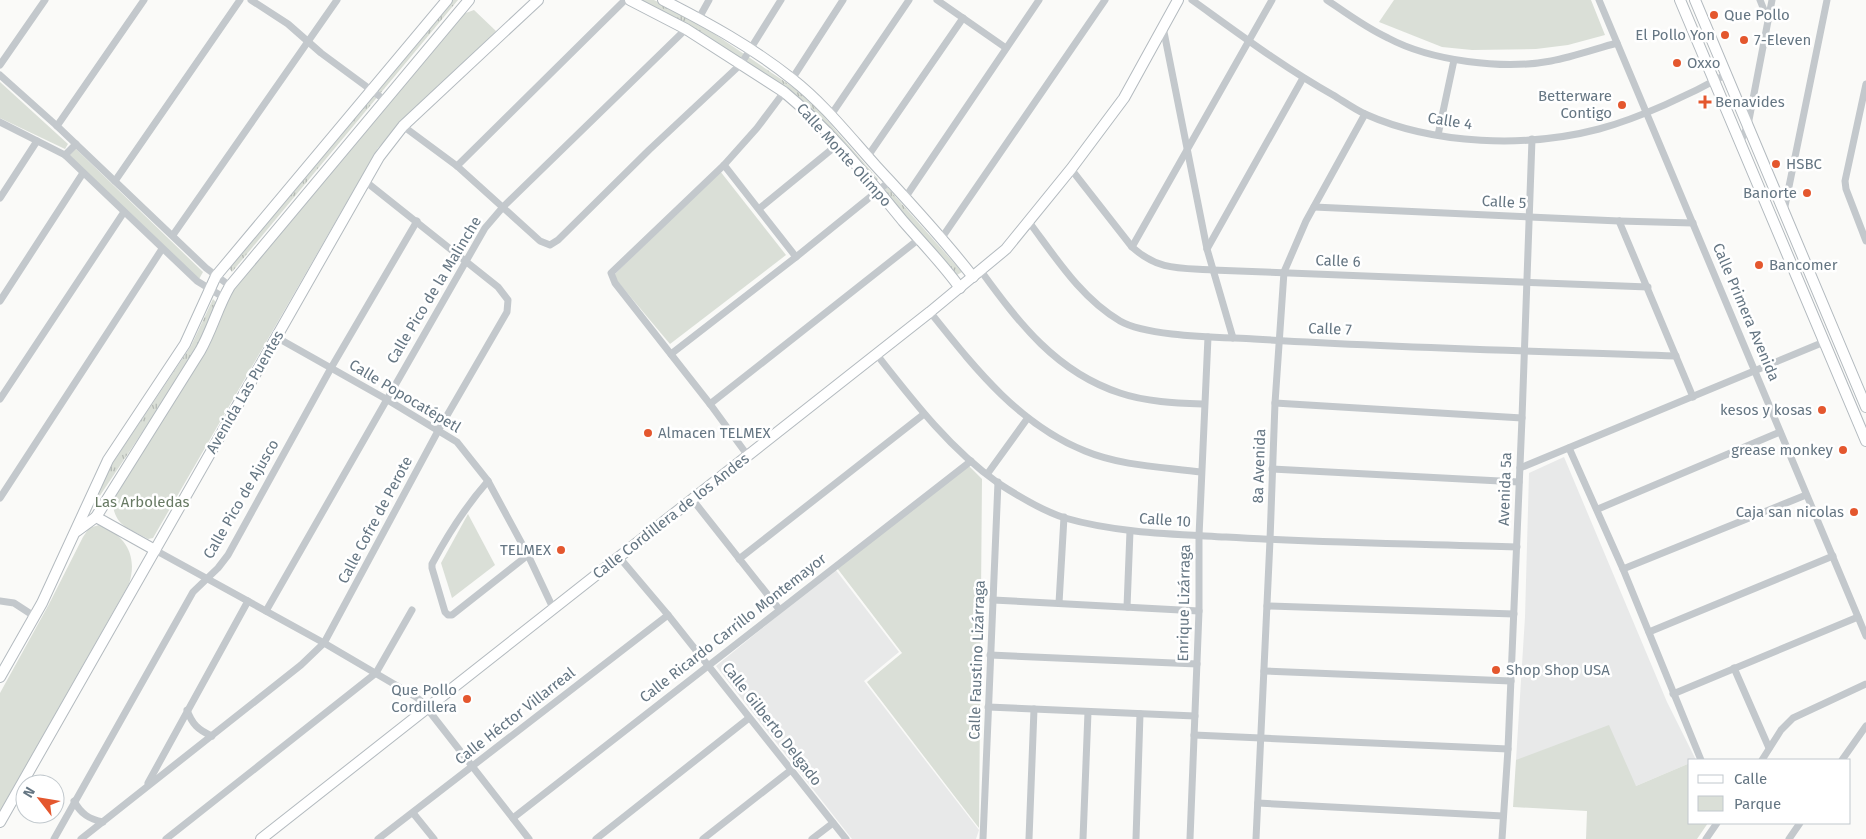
<svg xmlns="http://www.w3.org/2000/svg" width="1866" height="839" font-family="'Fira Sans',sans-serif">
<style>
.built{fill:#e8e9e9}
.grass{fill:url(#grass-tufts)}
.green{fill:#dadfd7}
.lines{fill:none;stroke-linecap:round;stroke-linejoin:round}
.secondary-casing{stroke:#b3babf;stroke-width:12}
.street{stroke:#c3c8cc;stroke-width:7}
.secondary{stroke:#fff;stroke-width:10}
.poi-dot{fill:#e4572e;stroke:#fff;stroke-width:2}
.labels{text-anchor:middle;stroke-width:5;stroke-linejoin:round;paint-order:stroke}
.poi-label{font-size:15px;fill:#657683;stroke:#fff;text-anchor:start}
.street-label{font-size:15px;fill:#657683;stroke:#fff}
.park-label{font-size:15px;fill:#687a64;stroke:#fff}
</style>
<defs>
<pattern id="grass-tufts" width="24" height="20" patternUnits="userSpaceOnUse" patternTransform="scale(1.25)"><rect width="24" height="20" fill="#dadfd7"/><path d="M3 7l-1-3M5 7V3M7 7l1-3M15 17l-1-3M17 17v-4M19 17l1-3" fill="none" stroke="#b4b9b4"/></pattern>
</defs>
<rect width="100%" height="100%" fill="#fafaf8"/>
<g class="built">
<path d="M 1564,457 L 1667,702 L 1696,760 L 1690,760 L 1690,763 L 1636,786 L 1516,760 L 1525,617 L 1529,473 Z"/>
<path d="M 835,569 L 899,652 L 864,681 L 979,830 L 976,839 L 852,839 L 716,666 Z"/>
</g>
<g class="grass">
<path d="M 451,0 L 458,0 L 232,272 L 229,268 Z"/>
<path d="M 639,0 L 654,0 L 691,18 L 806,96 L 878,179 L 875,184 L 802,102 Z"/>
<path d="M 887,187 L 962,272 L 957,275 L 882,193 Z"/>
<path d="M 213,299 L 216,302 L 209,326 L 196,352 L 89,512 L 87,511 L 114,461 L 191,346 Z"/>
</g>
<g class="green">
<path d="M 1394,0 L 1591,0 L 1605,35 L 1568,45 L 1536,49 L 1472,50 L 1442,47 L 1379,22 Z"/>
<path d="M 474,10 L 496,31 L 453,76 L 378,148 L 153,538 L 148,539 C 127,527 115,527 112,500 L 193,368 L 209,345 L 234,286 L 463,14 Z"/>
<path d="M 0,82 L 68,144 L 65,149 L 0,118 Z"/>
<path d="M 74,147 L 203,272 L 198,281 L 68,155 Z"/>
<path d="M 720,171 L 786,255 L 670,344 L 613,276 Z"/>
<path d="M 969,466 L 982,479 L 979,828 L 867,682 L 902,653 L 837,568 Z"/>
<path d="M 468,514 L 495,565 L 452,598 L 441,563 Z"/>
<path d="M 99,525 C 126,535 138,556 129,584 L 0,811 L 0,693 L 48,606 L 83,537 L 89,528 Z"/>
<path d="M 1609,725 L 1636,786 L 1690,763 L 1690,823 L 1708,823 L 1697,839 L 1586,839 L 1587,811 L 1513,807 L 1516,760 Z"/>
</g>
<g class="lines">
<g class="secondary-casing">
<g id="secondary">
<path d="M 630,0 L 686,29 L 784,92 C 829,129 866,176 903,221 C 922,243 943,264 960,288"/>
<path d="M 663,0 C 708,23 752,47 792,79 C 824,104 849,136 876,166 C 909,202 943,238 973,277"/>
<path d="M 1680,0 L 1866,441"/>
<path d="M 1695,0 L 1866,407"/>
<path d="M 96,517 L 155,550"/>
<path d="M 77,531 L 96,517 L 200,351 C 212,330 218,306 230,286 L 469,0"/>
<path d="M 0,677 L 42,603 L 108,460 L 185,344 L 216,276 L 447,0"/>
<path d="M 0,822 L 379,157 L 403,126 L 538,0"/>
<path d="M 261,839 L 930,312 L 1006,249 L 1071,169 L 1124,98 L 1178,0"/>
</g>
</g>
<g class="street">
<path d="M 251,0 L 288,24 L 321,53 L 386,101"/>
<path d="M 937,0 L 1006,48"/>
<path d="M 1192,0 C 1238,33 1283,67 1333,95 C 1343,101 1354,109 1365,114 C 1434,145 1527,148 1599,129 C 1640,118 1691,94 1727,74"/>
<path d="M 1327,0 C 1346,13 1366,28 1388,38 C 1431,61 1503,70 1551,61 C 1573,57 1595,49 1617,43"/>
<path d="M 1599,0 L 1866,636"/>
<path d="M 1760,0 L 1768,20"/>
<path d="M 699,18 L 709,0"/>
<path d="M 1163,27 L 1207,249 L 1233,338"/>
<path d="M 0,65 L 45,0"/>
<path d="M 0,75 L 57,126 L 206,268 L 230,286"/>
<path d="M 792,79 L 843,0"/>
<path d="M 1866,84 L 1845,181 L 1846,189 L 1866,241"/>
<path d="M 831,115 L 909,0"/>
<path d="M 0,122 L 65,155 L 197,281 L 223,297"/>
<path d="M 57,126 L 144,0"/>
<path d="M 403,126 L 457,166 L 540,241 L 550,245 L 558,240 L 649,150 L 741,64 L 781,0"/>
<path d="M 1438,135 L 1454,60"/>
<path d="M 1740,143 L 1748,125 L 1772,0"/>
<path d="M 65,155 L 76,144"/>
<path d="M 868,156 L 963,18"/>
<path d="M 724,165 L 796,257"/>
<path d="M 457,166 L 625,0"/>
<path d="M 1071,169 L 1132,247 C 1159,271 1179,268 1212,270 L 1648,287"/>
<path d="M 115,181 L 240,0"/>
<path d="M 0,198 L 37,141"/>
<path d="M 905,198 L 1039,0"/>
<path d="M 1314,207 L 1619,221 L 1693,223"/>
<path d="M 760,208 L 837,145"/>
<path d="M 1784,211 L 1827,0"/>
<path d="M 1619,221 L 1693,397"/>
<path d="M 1029,222 C 1056,258 1081,298 1120,321 C 1148,337 1220,337 1254,339 C 1395,348 1536,351 1676,356"/>
<path d="M 173,235 L 337,0"/>
<path d="M 941,239 L 1105,0"/>
<path d="M 1132,247 L 1272,0"/>
<path d="M 1207,249 L 1303,78"/>
<path d="M 981,271 C 1019,323 1056,372 1120,393 C 1146,402 1177,403 1204,404"/>
<path d="M 0,301 L 83,173"/>
<path d="M 930,312 C 974,367 1018,424 1085,451 C 1121,466 1163,467 1201,472"/>
<path d="M 276,337 L 386,399 L 457,442 L 488,481 L 528,555 L 553,608"/>
<path d="M 671,354 L 796,257 L 890,181"/>
<path d="M 877,355 C 913,401 950,449 998,483 C 1018,496 1043,511 1065,518 C 1117,533 1173,534 1226,537 C 1323,543 1420,544 1517,547"/>
<path d="M 0,399 L 124,212"/>
<path d="M 1275,403 L 1522,418"/>
<path d="M 710,404 L 919,239"/>
<path d="M 1569,448 L 1623,569 L 1701,760"/>
<path d="M 748,456 L 710,404 L 615,283 L 611,273 L 724,165 L 757,128 L 784,92"/>
<path d="M 1520,468 L 1824,342"/>
<path d="M 1272,469 L 1519,482"/>
<path d="M 988,473 L 1027,419"/>
<path d="M 488,481 C 466,506 448,534 432,564 L 432,568 L 445,612 L 448,615 L 452,615 L 528,555"/>
<path d="M 0,498 L 162,249"/>
<path d="M 692,499 L 779,609"/>
<path d="M 1598,509 L 1780,432"/>
<path d="M 155,550 L 324,643 L 416,697 L 422,702 L 529,839"/>
<path d="M 619,557 L 668,615 L 846,839"/>
<path d="M 739,559 L 924,414"/>
<path d="M 1623,569 L 1806,495"/>
<path d="M 993,600 L 1199,611"/>
<path d="M 0,601 L 14,603 L 34,616"/>
<path d="M 1059,603 L 1064,517"/>
<path d="M 1267,606 L 1514,614"/>
<path d="M 1127,607 L 1130,531"/>
<path d="M 266,611 L 485,228 L 503,207 L 686,29"/>
<path d="M 1649,632 L 1833,556"/>
<path d="M 990,655 L 1197,664"/>
<path d="M 1734,668 L 1769,748"/>
<path d="M 1264,671 L 1511,681"/>
<path d="M 1673,694 L 1858,617"/>
<path d="M 988,707 L 1195,716"/>
<path d="M 187,710 C 192,724 198,730 212,736"/>
<path d="M 1194,735 L 1508,749"/>
<path d="M 1762,760 L 1781,730 L 1793,718 L 1866,684"/>
<path d="M 1842,760 L 1866,726"/>
<path d="M 148,783 L 248,601"/>
<path d="M 74,801 C 81,814 89,819 103,822"/>
<path d="M 1258,803 L 1503,816"/>
<path d="M 413,813 L 434,839"/>
<path d="M 513,818 L 971,461"/>
<path d="M 54,839 L 193,592 L 218,568 L 228,555 L 331,368 L 417,221"/>
<path d="M 81,839 L 301,665 L 324,643 L 438,431 L 507,312 L 508,300 L 498,287 L 365,181"/>
<path d="M 166,839 L 376,673 L 412,610"/>
<path d="M 378,839 L 668,615"/>
<path d="M 596,839 L 749,718"/>
<path d="M 703,839 L 791,770"/>
<path d="M 812,839 L 833,823"/>
<path d="M 983,839 L 998,482"/>
<path d="M 1029,839 L 1034,709"/>
<path d="M 1083,839 L 1088,712"/>
<path d="M 1136,839 L 1140,714"/>
<path d="M 1190,839 L 1199,611 L 1199,536 L 1208,337"/>
<path d="M 1256,839 L 1270,540 L 1275,403 L 1284,272 L 1306,221 L 1365,114"/>
<path d="M 1502,839 L 1508,749 L 1522,418 L 1532,139"/>
<path d="M 1706,839 L 1717,823"/>
<path d="M 1789,839 L 1800,823"/>
</g>
<use href="#secondary" class="secondary"/>
</g>
<g class="poi-dot">
<circle cx="1714" cy="15" r="5"/>
<circle cx="1725" cy="35" r="5"/>
<circle cx="1744" cy="40" r="5"/>
<circle cx="1677" cy="63" r="5"/>
<path d="M1702.5 94.5h5v5h5v5h-5v5h-5v-5h-5v-5h5z"/>
<circle cx="1622" cy="105" r="5"/>
<circle cx="1776" cy="164" r="5"/>
<circle cx="1807" cy="193" r="5"/>
<circle cx="1759" cy="265" r="5"/>
<circle cx="1822" cy="410" r="5"/>
<circle cx="648" cy="433" r="5"/>
<circle cx="1843" cy="450" r="5"/>
<circle cx="1854" cy="512" r="5"/>
<circle cx="561" cy="550" r="5"/>
<circle cx="1496" cy="670" r="5"/>
<circle cx="467" cy="699" r="5"/>
</g>
<g class="labels">
<g class="poi-label">
<text x="1724" y="20">Que Pollo</text>
<text x="1715" y="40" text-anchor="end">El Pollo Yon</text>
<text x="1754" y="45">7-Eleven</text>
<text x="1687" y="68">Oxxo</text>
<text x="1612" y="101" text-anchor="end">Betterware<tspan x="1612" dy="17">Contigo</tspan></text>
<text x="1715" y="107">Benavides</text>
<text x="1786" y="169">HSBC</text>
<text x="1797" y="198" text-anchor="end">Banorte</text>
<text x="1769" y="270">Bancomer</text>
<text x="1812" y="415" text-anchor="end">kesos y kosas</text>
<text x="658" y="438">Almacen TELMEX</text>
<text x="1833" y="455" text-anchor="end">grease monkey</text>
<text x="1844" y="517" text-anchor="end">Caja san nicolas</text>
<text x="551" y="555" text-anchor="end">TELMEX</text>
<text x="1506" y="675">Shop Shop USA</text>
<text x="457" y="695" text-anchor="end">Que Pollo<tspan x="457" dy="17">Cordillera</tspan></text>
</g>
<g class="street-label">
<text transform="translate(1450 121) rotate(9)" y="5">Calle 4</text>
<text transform="translate(844 155) rotate(48)" y="5">Calle Monte Olimpo</text>
<text transform="translate(1504 202) rotate(3)" y="5">Calle 5</text>
<text transform="translate(1338 261) rotate(2)" y="5">Calle 6</text>
<text transform="translate(434 290) rotate(-59)" y="5">Calle Pico de la Malinche</text>
<text transform="translate(1746 312) rotate(67)" y="5">Calle Primera Avenida</text>
<text transform="translate(1330 329) rotate(2)" y="5">Calle 7</text>
<text transform="translate(245 392) rotate(-60)" y="5">Avenida Las Puentes</text>
<text transform="translate(405 396) rotate(31)" y="5">Calle Popocatépetl</text>
<text transform="translate(1259 466) rotate(-88)" y="5">8a Avenida</text>
<text transform="translate(1505 489) rotate(-88)" y="5">Avenida 5a</text>
<text transform="translate(241 499) rotate(-60)" y="5">Calle Pico de Ajusco</text>
<text transform="translate(671 516) rotate(-38)" y="5">Calle Cordillera de los Andes</text>
<text transform="translate(375 520) rotate(-62)" y="5">Calle Cofre de Perote</text>
<text transform="translate(1165 520) rotate(4)" y="5">Calle 10</text>
<text transform="translate(1184 603) rotate(-89)" y="5">Enrique Lizárraga</text>
<text transform="translate(733 628) rotate(-38)" y="5">Calle Ricardo Carrillo Montemayor</text>
<text transform="translate(977 660) rotate(-88)" y="5">Calle Faustino Lizárraga</text>
<text transform="translate(515 716) rotate(-38)" y="5">Calle Héctor Villarreal</text>
<text transform="translate(772 724) rotate(52)" y="5">Calle Gilberto Delgado</text>
</g>
<g class="park-label">
<text x="142" y="507">Las Arboledas</text>
</g>
</g>
<rect x="1688" y="759" width="162" height="65" fill="#ffffff" stroke="#c1c8cd"/>
<rect x="1698" y="775" width="25" height="8" fill="#ffffff" stroke="#c1c8cd"/>
<text x="1734" y="784" font-size="15" fill="#657683">Calle</text>
<rect x="1698" y="796" width="25" height="15" fill="#dadfd7" stroke="#c1c8cd"/>
<text x="1734" y="809" font-size="15" fill="#657683">Parque</text>
<g transform="translate(40 799) rotate(301)"><circle r="24" fill="#ffffff" stroke="#c1c8cd"/>
<path d="M0-4L9 19L0 12L-9 19Z" fill="#e4572e"/>
<text y="-8" font-size="14" font-weight="bold" text-anchor="middle" fill="#657683">N</text>
</g>
</svg>
